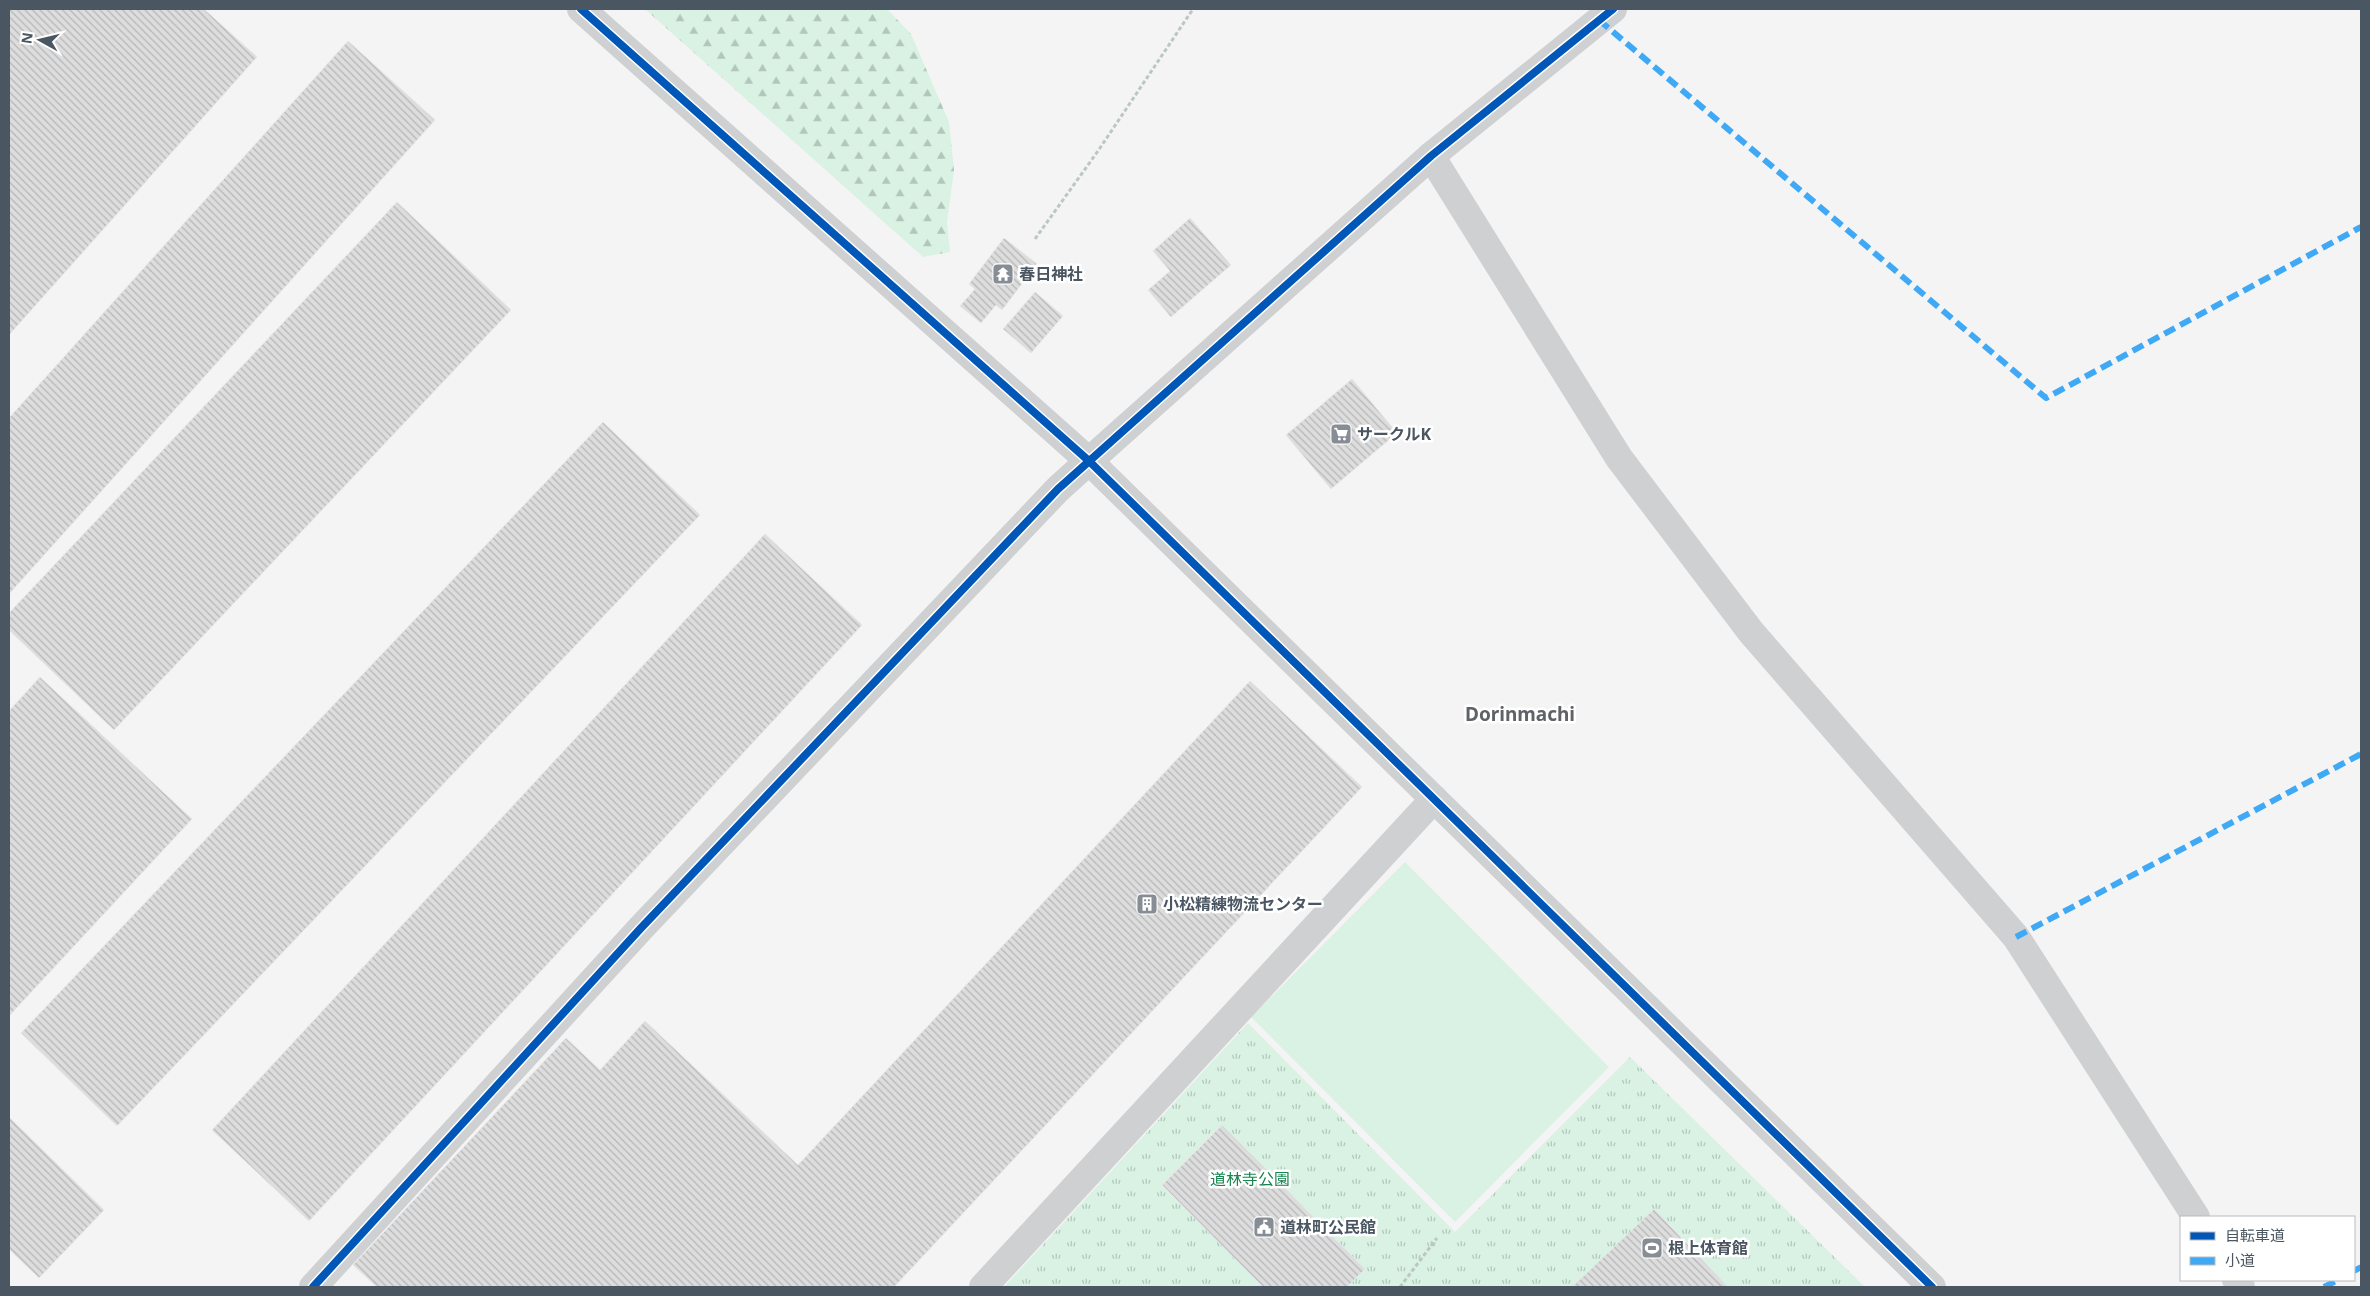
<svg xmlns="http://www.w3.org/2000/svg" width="2370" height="1296" font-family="'Noto Sans','Noto Sans JP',sans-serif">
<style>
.forest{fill:url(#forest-firs)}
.park{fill:url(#park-tufts)}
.garden{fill:#d9f2e3}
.building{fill:url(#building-back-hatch);stroke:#e5e6e7}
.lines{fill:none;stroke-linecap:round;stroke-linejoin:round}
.path{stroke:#bcc7c4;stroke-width:3;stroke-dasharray:4 2.5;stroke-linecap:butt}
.minor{stroke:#ced0d2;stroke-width:28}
.tertiary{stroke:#ced0d2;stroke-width:28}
.quiet{stroke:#3fa9f5;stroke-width:6;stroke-dasharray:12 6;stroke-linecap:butt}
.cycleway-casing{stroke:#fff;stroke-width:11}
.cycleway{stroke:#0057b8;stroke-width:8}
.labels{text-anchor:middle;stroke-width:5;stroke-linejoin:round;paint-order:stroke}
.poi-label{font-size:16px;font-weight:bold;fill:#4a5661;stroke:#fff;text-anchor:start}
.park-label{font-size:16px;fill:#17864f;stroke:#fff}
.quarter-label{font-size:19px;font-weight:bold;fill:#5f6368;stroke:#fff}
</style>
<defs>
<pattern id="forest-firs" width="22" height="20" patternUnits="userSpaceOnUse" patternTransform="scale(1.25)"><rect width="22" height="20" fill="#d9f2e3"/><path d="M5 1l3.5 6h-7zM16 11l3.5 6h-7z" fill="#b2c7bb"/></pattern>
<pattern id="park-tufts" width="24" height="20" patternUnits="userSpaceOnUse" patternTransform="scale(1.25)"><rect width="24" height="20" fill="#d9f2e3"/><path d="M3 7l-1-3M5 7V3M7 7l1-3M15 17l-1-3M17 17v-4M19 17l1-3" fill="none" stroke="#b2c7bb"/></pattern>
<pattern id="building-back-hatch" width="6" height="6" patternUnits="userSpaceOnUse" patternTransform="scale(1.25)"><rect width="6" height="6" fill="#ddddde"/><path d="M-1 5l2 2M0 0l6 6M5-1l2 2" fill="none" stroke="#b5b6b7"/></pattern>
</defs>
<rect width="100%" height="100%" fill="#f4f4f4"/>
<path class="forest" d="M 645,9 L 887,9 L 911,34 L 949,122 L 954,170 L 947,222 L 950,252 L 923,257 Z"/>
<path class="park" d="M 1248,1023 L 1455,1232 L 1630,1057 L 1865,1287 L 1004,1287 Z"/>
<path class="garden" d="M 1405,862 L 1609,1067 L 1455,1222 L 1251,1017 Z"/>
<g class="building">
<path d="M 9,9 L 204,9 L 257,57 L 9,335 Z"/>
<path d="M 348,41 L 435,120 L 9,594 L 9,418 Z"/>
<path d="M 397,202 L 511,310 L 114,730 L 9,630 L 9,613 Z"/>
<path d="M 1190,218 L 1231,265 L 1171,317 L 1148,290 L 1170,271 L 1153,251 Z"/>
<path d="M 1004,238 L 1037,264 L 1002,310 L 996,305 L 981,323 L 960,306 L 975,289 L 969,284 Z"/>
<path d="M 1035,292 L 1063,316 L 1031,353 L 1003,329 Z"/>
<path d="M 1352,379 L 1397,433 L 1331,489 L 1286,435 Z"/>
<path d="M 603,422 L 700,515 L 117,1126 L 21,1033 Z"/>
<path d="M 765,534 L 862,625 L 309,1221 L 212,1130 Z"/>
<path d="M 40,677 L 192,819 L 9,1016 L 9,711 Z"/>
<path d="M 1250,681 L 1362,787 L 894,1287 L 377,1287 L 353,1265 L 566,1038 L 600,1070 L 645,1021 L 798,1165 Z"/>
<path d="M 9,1117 L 104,1210 L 39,1278 L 9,1249 Z"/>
<path d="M 1222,1125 L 1365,1269 L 1347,1287 L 1263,1287 L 1162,1185 Z"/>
<path d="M 1654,1209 L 1728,1287 L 1572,1287 Z"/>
</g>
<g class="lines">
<g class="path">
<path d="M 1035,239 L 1098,151 L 1193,9"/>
<path d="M 1400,1287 L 1437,1238"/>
</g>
<g class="minor">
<path d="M 1431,156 L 1619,458 L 1751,632 L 2016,937 L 2196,1217"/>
<path d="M 2236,1280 L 2241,1287"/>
<path d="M 313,1287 L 641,928 L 1058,489 L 1089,461"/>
<path d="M 983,1287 L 1434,799"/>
</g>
<g class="tertiary">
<path d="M 581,9 L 1089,461 L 1932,1287"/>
<path d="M 1089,461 L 1431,156 L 1613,9"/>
</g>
<g class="quiet">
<path d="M 1599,20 L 2046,398 L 2361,227"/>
<path d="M 2016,937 L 2361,754"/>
<path d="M 2354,1271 L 2361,1267"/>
<path d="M 2324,1287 L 2338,1280"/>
</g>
<g class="cycleway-casing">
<g id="cycleway">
<path d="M 581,9 L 1089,461 L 1932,1287"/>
<path d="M 313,1287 L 641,928 L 1058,489 L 1431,156 L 1613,9"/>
</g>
</g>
<use href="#cycleway" class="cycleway"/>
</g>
<defs>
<g id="temple-square" transform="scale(1.125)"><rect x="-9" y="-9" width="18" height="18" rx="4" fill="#868d94" stroke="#fff"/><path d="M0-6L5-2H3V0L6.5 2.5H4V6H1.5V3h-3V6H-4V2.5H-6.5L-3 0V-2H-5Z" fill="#fff"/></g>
<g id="supermarket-square" transform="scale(1.125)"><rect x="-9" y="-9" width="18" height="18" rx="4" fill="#868d94" stroke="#fff"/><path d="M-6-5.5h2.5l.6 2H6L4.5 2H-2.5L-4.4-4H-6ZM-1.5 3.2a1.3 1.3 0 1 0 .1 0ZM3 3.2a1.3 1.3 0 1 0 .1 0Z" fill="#fff"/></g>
<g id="building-square" transform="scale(1.125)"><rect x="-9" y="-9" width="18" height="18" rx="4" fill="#868d94" stroke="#fff"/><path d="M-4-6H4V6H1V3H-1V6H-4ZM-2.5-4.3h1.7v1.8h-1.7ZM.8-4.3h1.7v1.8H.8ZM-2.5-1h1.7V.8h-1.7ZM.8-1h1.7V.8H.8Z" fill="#fff"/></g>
<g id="civic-square" transform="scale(1.125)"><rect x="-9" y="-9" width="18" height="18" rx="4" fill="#868d94" stroke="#fff"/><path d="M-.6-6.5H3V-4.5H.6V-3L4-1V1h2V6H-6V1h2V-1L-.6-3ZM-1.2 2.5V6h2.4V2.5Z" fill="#fff"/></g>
<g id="stadium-square" transform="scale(1.125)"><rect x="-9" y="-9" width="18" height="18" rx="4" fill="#868d94" stroke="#fff"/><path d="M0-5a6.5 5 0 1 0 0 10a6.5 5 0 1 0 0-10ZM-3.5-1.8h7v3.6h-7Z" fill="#fff"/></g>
</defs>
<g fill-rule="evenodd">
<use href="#temple-square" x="1003" y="274"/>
<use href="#supermarket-square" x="1341" y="434"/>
<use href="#building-square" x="1147" y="904"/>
<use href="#civic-square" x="1264" y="1227"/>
<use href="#stadium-square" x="1652" y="1248"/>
</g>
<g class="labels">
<g class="poi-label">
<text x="1019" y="280">春日神社</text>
<text x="1357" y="440">サークルK</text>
<text x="1163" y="910">小松精練物流センター</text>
<text x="1280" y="1233">道林町公民館</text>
<text x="1668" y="1254">根上体育館</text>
</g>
<g class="park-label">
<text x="1250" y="1185">道林寺公園</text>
</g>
<g class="quarter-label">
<text x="1520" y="721">Dorinmachi</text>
</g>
</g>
<rect width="2370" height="1296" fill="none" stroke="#4a5661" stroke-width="20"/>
<rect x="2180" y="1216" width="175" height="65" fill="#ffffff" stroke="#b7bbc0"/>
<rect x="2190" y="1232" width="25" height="8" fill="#0057b8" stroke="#b7bbc0"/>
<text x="2225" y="1241" font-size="15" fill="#4a5661">自転車道</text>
<rect x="2190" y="1257" width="25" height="8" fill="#3fa9f5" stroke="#b7bbc0"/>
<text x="2225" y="1266" font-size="15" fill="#4a5661">小道</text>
<g transform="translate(40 40) rotate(278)" stroke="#ffffff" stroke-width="4" paint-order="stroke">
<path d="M0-4L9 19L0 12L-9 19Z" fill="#4a5661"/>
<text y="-8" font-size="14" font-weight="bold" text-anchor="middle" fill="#4a5661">N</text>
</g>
</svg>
